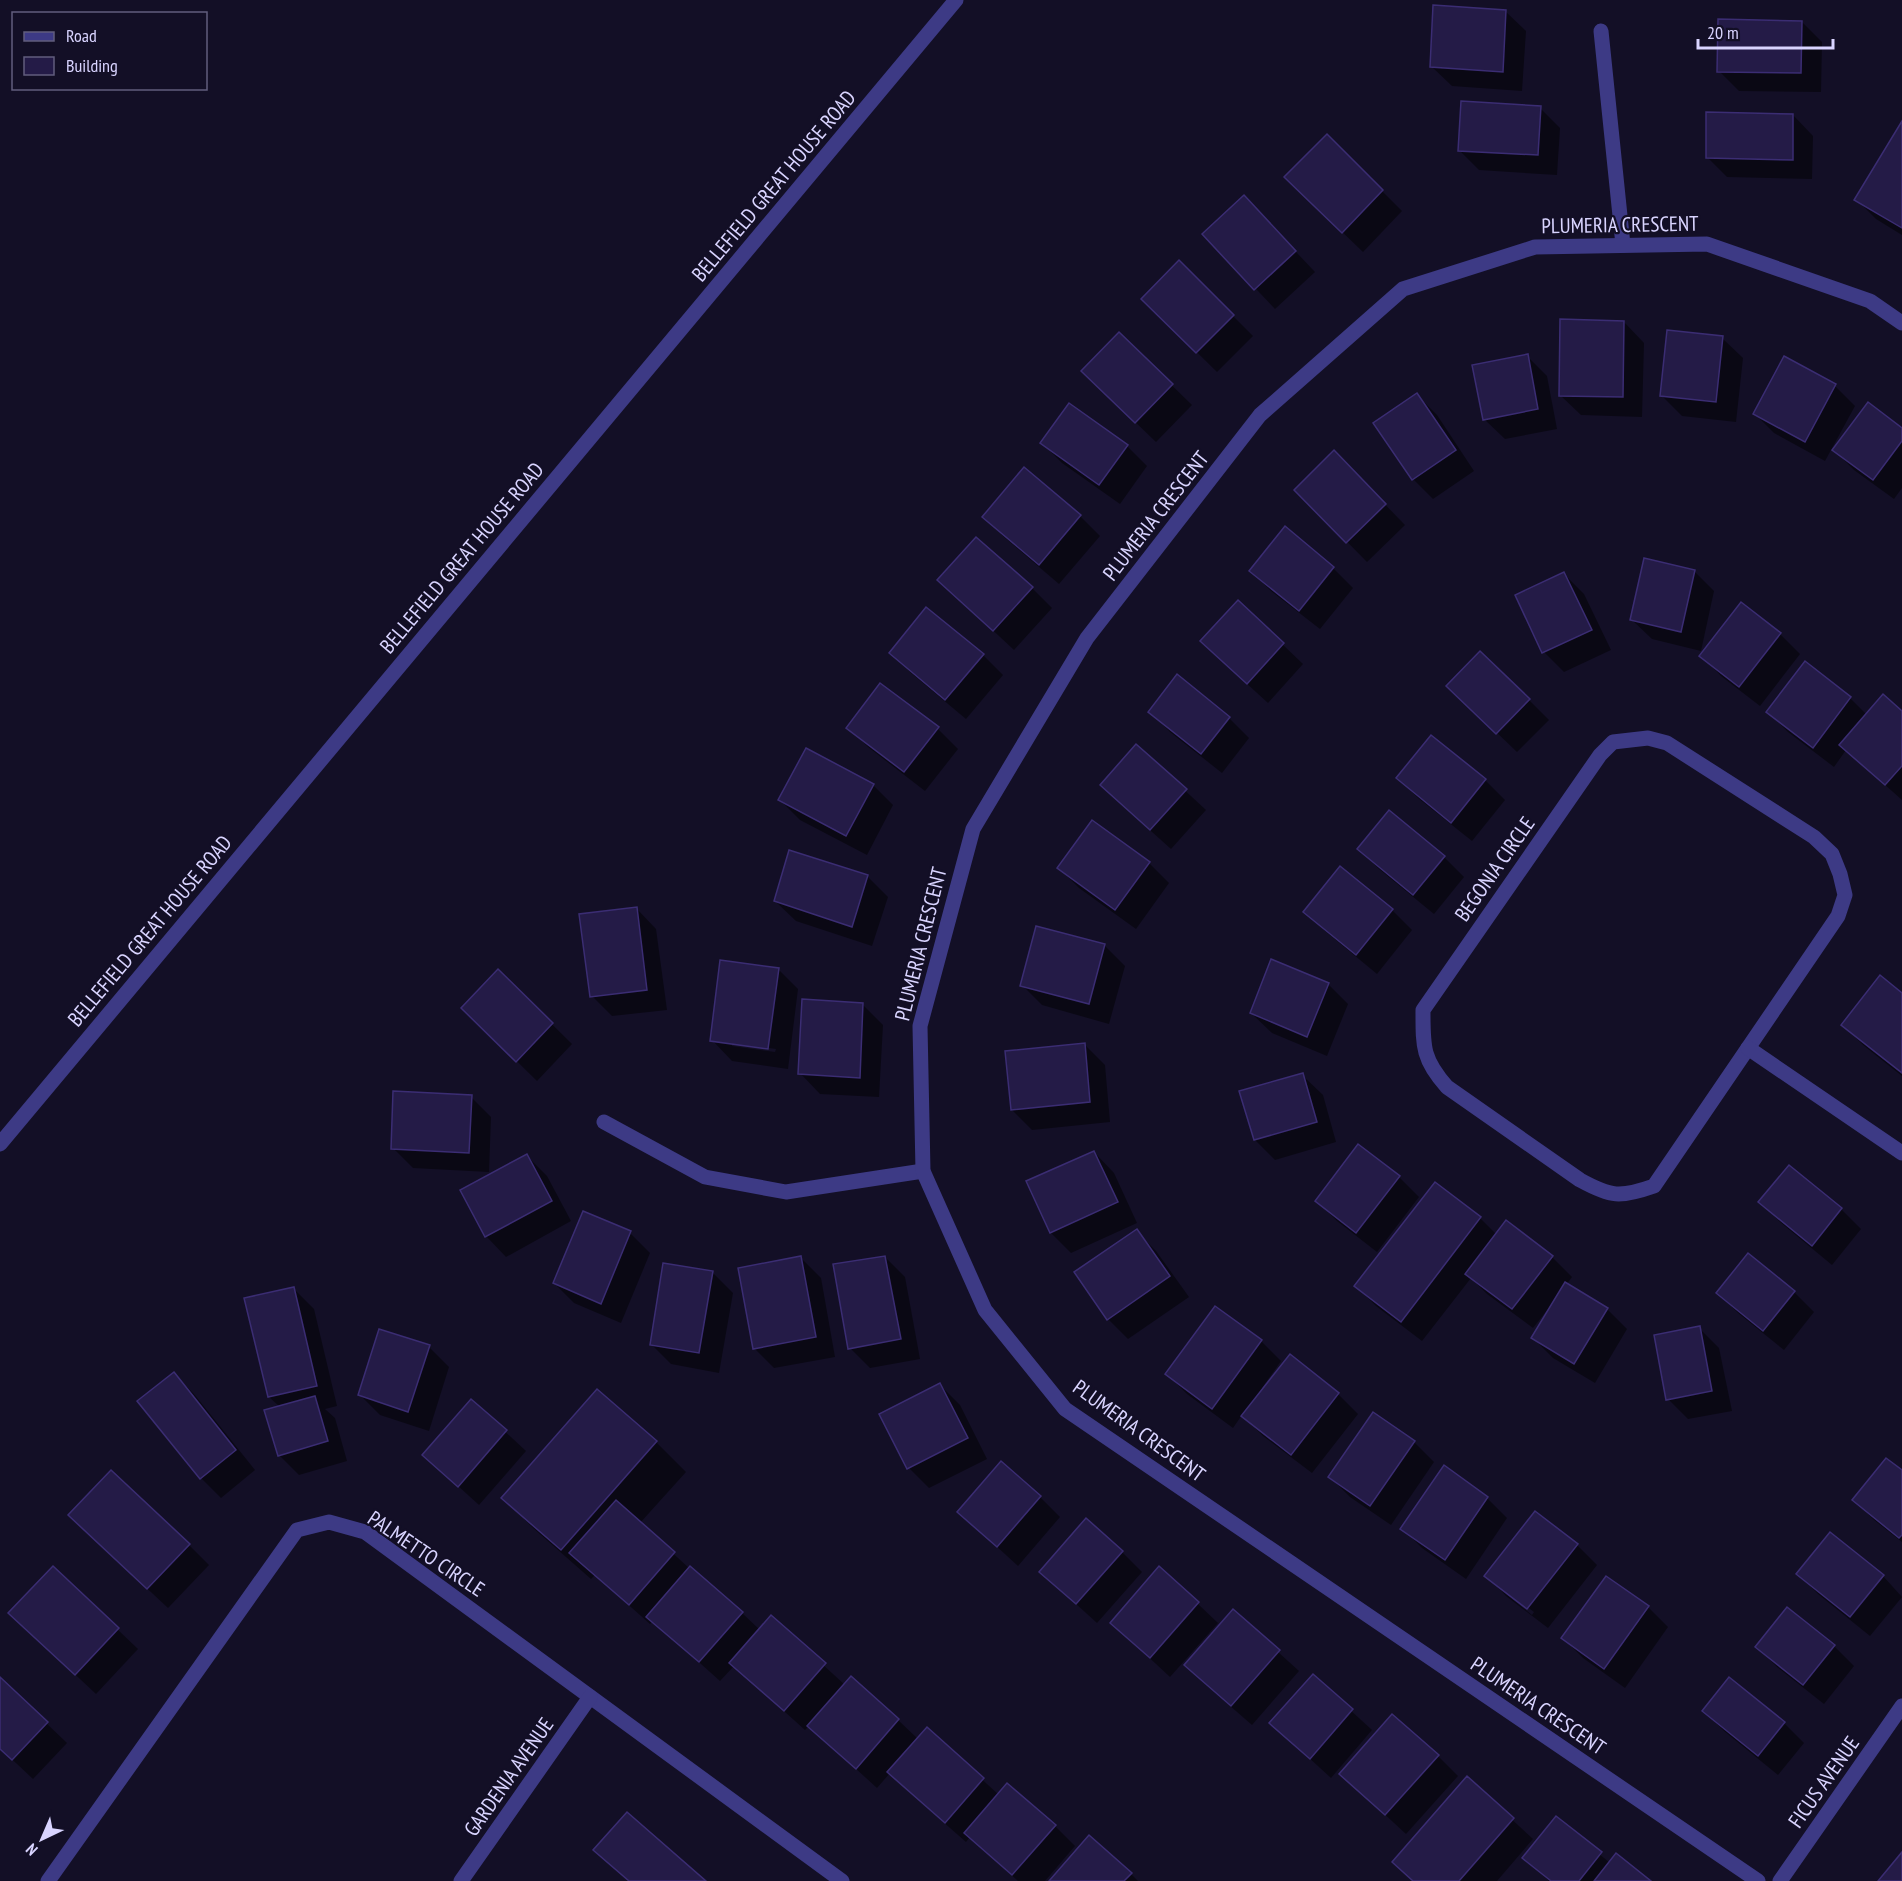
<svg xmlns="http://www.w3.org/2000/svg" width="1902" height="1881" font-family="'PT Sans Narrow',sans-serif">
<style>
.shadow{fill:#0007;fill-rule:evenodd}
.building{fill:#241b47;stroke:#3b2d73;stroke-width:1.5}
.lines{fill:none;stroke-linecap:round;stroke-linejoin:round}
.minor{stroke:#3d3a85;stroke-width:15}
.labels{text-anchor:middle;stroke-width:4.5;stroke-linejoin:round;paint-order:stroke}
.street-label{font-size:21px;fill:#d9d4ff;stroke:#130f26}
</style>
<rect width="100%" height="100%" fill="#130f26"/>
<g class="shadow">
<path d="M 1505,11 L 1526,31 L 1522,91 L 1452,86 L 1431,66 Z"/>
<path d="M 1802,22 L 1822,42 L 1821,92 L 1739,91 L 1719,71 Z"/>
<path d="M 1540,108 L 1560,128 L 1557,175 L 1479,170 L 1459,150 Z"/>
<path d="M 1793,115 L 1813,136 L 1812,179 L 1727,177 L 1707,157 Z"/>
<path d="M 1902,123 L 1902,235 L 1876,219 L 1856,199 Z"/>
<path d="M 1327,136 L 1402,211 L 1363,252 L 1306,197 Z"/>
<path d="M 1244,197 L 1315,272 L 1275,309 L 1204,234 Z"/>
<path d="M 1179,262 L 1253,336 L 1217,372 L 1143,299 Z"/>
<path d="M 1624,322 L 1644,343 L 1642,417 L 1581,415 L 1560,395 Z"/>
<path d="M 1119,334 L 1192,405 L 1156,442 L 1103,391 Z"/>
<path d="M 1722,338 L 1743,358 L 1736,422 L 1682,416 L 1662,396 Z"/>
<path d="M 1527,356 L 1547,376 L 1557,429 L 1505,439 L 1484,419 Z"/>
<path d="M 1784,358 L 1835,386 L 1855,406 L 1825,461 L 1774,433 L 1754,413 Z"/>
<path d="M 1417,395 L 1437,415 L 1474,471 L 1433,499 L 1413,479 Z"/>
<path d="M 1902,430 L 1902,488 L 1894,499 L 1854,470 L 1834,450 Z"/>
<path d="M 1042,443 L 1127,446 L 1147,466 L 1120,504 L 1062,463 Z"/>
<path d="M 1334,452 L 1405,525 L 1367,562 L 1296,490 Z"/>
<path d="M 1024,469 L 1080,516 L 1100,536 L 1059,584 L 1004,537 L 984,517 Z"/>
<path d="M 1285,528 L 1333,568 L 1353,588 L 1320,629 L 1271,591 L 1251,571 Z"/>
<path d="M 1694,571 L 1714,591 L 1701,651 L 1652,639 L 1631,619 Z"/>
<path d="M 1564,574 L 1584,594 L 1611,650 L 1564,672 L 1544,652 Z"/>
<path d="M 939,580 L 1032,588 L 1052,608 L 1014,650 Z"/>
<path d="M 1238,602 L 1303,664 L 1268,703 L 1222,661 Z"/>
<path d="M 1741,604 L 1780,634 L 1800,654 L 1760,706 L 1721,676 L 1701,655 Z"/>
<path d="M 891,653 L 983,655 L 1003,675 L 966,719 L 911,673 Z"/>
<path d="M 1805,663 L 1850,698 L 1867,715 L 1902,713 L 1902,800 L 1846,750 L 1834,767 L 1788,732 L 1768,712 Z"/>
<path d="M 1529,700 L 1549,720 L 1517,752 L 1468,705 Z"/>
<path d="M 1150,711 L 1229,718 L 1249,738 L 1222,773 L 1170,732 Z"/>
<path d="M 848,727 L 938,729 L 958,749 L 925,791 L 868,747 Z"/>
<path d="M 1137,746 L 1206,810 L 1171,849 L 1122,805 Z"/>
<path d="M 1398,778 L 1485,780 L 1505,800 L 1472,841 L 1418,798 Z"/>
<path d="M 873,785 L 893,805 L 867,855 L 800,820 L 780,800 Z"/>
<path d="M 1389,812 L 1444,857 L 1464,877 L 1434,914 L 1379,869 L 1359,849 Z"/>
<path d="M 1092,822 L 1149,863 L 1169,883 L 1136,929 L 1079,888 L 1059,868 Z"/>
<path d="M 867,876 L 888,897 L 872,946 L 796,921 L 775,901 Z"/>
<path d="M 636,908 L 656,929 L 667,1010 L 612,1016 L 592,996 Z"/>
<path d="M 1392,910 L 1412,930 L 1377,974 L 1325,931 L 1305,911 Z"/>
<path d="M 1105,946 L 1125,966 L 1109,1024 L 1042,1005 L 1022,985 Z"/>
<path d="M 778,969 L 798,989 L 788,1069 L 732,1061 L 712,1040 ZM 732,1043 L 776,1049 L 775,1052 L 732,1046 Z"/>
<path d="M 498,971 L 572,1044 L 537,1081 L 463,1008 Z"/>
<path d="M 1328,984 L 1348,1004 L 1327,1056 L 1272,1033 L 1251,1013 Z"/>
<path d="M 1902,995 L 1902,1076 L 1863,1045 L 1843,1025 Z"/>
<path d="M 863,1005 L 883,1025 L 879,1097 L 820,1094 L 800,1073 Z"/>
<path d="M 1085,1045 L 1105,1065 L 1110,1122 L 1032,1130 L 1012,1110 Z"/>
<path d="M 1302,1075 L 1323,1095 L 1336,1142 L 1275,1160 L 1255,1140 Z"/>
<path d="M 471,1097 L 491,1117 L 489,1172 L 413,1168 L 393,1148 Z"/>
<path d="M 1358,1146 L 1399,1177 L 1419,1197 L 1377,1252 L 1337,1221 L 1317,1201 Z"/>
<path d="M 1094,1152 L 1114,1173 L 1137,1223 L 1071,1253 L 1051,1233 L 1028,1182 Z"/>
<path d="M 527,1156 L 547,1176 L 571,1221 L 506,1257 L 486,1236 Z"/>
<path d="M 1435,1184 L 1480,1218 L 1496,1234 L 1552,1257 L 1572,1277 L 1566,1285 L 1607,1309 L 1627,1329 L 1595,1383 L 1553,1358 L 1533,1338 L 1549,1311 L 1548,1309 L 1533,1328 L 1487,1294 L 1471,1278 L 1422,1341 L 1376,1306 L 1356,1286 Z"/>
<path d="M 1760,1202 L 1841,1209 L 1861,1229 L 1832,1265 L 1780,1222 Z"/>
<path d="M 1136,1231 L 1156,1251 L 1189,1297 L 1128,1339 L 1108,1319 Z"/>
<path d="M 630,1233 L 650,1253 L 621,1323 L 574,1303 L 554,1283 Z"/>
<path d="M 1748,1255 L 1794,1292 L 1814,1312 L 1784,1350 L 1738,1313 L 1718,1293 Z"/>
<path d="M 885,1257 L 905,1277 L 920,1359 L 870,1368 L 850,1348 Z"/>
<path d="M 801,1258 L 821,1278 L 835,1357 L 774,1368 L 754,1348 Z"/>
<path d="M 713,1273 L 733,1293 L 719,1373 L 671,1364 L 651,1344 Z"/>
<path d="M 294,1289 L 314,1309 L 337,1406 L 325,1409 L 335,1418 L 347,1461 L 299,1475 L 279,1455 L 280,1407 L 269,1397 Z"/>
<path d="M 1699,1328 L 1719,1348 L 1732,1411 L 1688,1419 L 1668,1399 Z"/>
<path d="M 1261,1341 L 1281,1361 L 1262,1388 L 1264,1389 L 1290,1356 L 1338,1394 L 1358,1414 L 1312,1473 L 1263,1436 L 1242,1415 L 1233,1428 L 1187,1394 L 1167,1374 Z"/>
<path d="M 429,1347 L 449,1367 L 429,1431 L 380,1415 L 360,1395 Z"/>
<path d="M 174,1374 L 194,1394 L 255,1470 L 221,1498 L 201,1478 Z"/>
<path d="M 940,1385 L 960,1405 L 987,1459 L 929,1488 L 909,1468 L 881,1415 Z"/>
<path d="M 472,1401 L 526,1451 L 479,1505 L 424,1455 Z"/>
<path d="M 656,1442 L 686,1472 L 640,1523 L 690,1569 L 742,1613 L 760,1630 L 771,1617 L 845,1685 L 898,1720 L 918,1739 L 927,1729 L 999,1795 L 1055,1826 L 1075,1846 L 1045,1881 L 1018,1881 L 970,1837 L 966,1842 L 909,1792 L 890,1773 L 877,1788 L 809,1726 L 805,1730 L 734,1666 L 720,1681 L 653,1621 L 650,1624 L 595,1575 L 591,1579 L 533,1528 L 503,1498 Z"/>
<path d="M 1414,1442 L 1434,1462 L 1391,1525 L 1350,1497 L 1330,1477 Z"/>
<path d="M 1902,1472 L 1902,1542 L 1874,1520 L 1854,1500 Z"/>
<path d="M 1040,1497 L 1060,1517 L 1018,1566 L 959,1512 Z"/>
<path d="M 1487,1498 L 1507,1518 L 1466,1579 L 1422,1548 L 1402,1528 Z"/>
<path d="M 90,1535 L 189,1545 L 209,1565 L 168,1608 Z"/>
<path d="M 1577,1545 L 1597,1565 L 1548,1628 L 1506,1596 L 1486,1575 ZM 1506,1591 L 1534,1612 L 1532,1615 L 1506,1594 Z"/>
<path d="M 1122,1552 L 1142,1572 L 1097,1623 L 1041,1572 Z"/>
<path d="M 53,1568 L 138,1649 L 96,1694 L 31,1633 Z"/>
<path d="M 1160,1568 L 1218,1623 L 1170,1677 L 1112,1623 Z"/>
<path d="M 1798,1574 L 1883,1576 L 1902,1597 L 1870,1636 L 1818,1594 Z"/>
<path d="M 1648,1607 L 1668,1627 L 1625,1688 L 1583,1658 L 1563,1638 Z"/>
<path d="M 1787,1609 L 1834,1646 L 1854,1666 L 1824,1704 L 1777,1667 L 1757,1647 Z"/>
<path d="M 1233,1611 L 1299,1671 L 1252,1725 L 1206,1685 L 1186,1665 Z"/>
<path d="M 1313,1676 L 1372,1730 L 1331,1778 L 1271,1723 Z"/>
<path d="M 0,1679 L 67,1743 L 33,1779 L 0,1748 Z"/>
<path d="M 1704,1711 L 1784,1723 L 1804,1743 L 1778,1775 L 1724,1731 Z"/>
<path d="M 1438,1756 L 1458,1776 L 1406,1834 L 1341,1774 Z"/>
<path d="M 1467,1778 L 1533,1839 L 1497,1881 L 1413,1881 L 1394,1862 Z"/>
<path d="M 1556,1818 L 1610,1863 L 1649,1881 L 1549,1881 L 1524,1858 Z"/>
<path d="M 1131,1874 L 1138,1881 L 1051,1881 Z"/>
</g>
<g class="building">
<path d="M 1433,5 L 1506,10 L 1503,72 L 1430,67 Z"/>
<path d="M 1718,19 L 1802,21 L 1801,73 L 1717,72 Z"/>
<path d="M 1461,101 L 1541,106 L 1538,155 L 1458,151 Z"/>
<path d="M 1706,112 L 1793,114 L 1793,160 L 1706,158 Z"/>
<path d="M 1902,121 L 1902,228 L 1854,200 Z"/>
<path d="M 1327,134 L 1383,190 L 1342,233 L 1284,177 Z"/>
<path d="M 1244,195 L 1296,251 L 1254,290 L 1202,234 Z"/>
<path d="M 1179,260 L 1234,315 L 1196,353 L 1141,299 Z"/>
<path d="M 1560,319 L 1624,321 L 1623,397 L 1559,396 Z"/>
<path d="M 1667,330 L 1723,336 L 1716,402 L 1660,396 Z"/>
<path d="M 1119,332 L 1173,384 L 1135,423 L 1081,371 Z"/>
<path d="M 1528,354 L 1538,409 L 1483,420 L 1472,365 Z"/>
<path d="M 1784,356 L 1836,384 L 1805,442 L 1753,414 Z"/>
<path d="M 1417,393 L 1456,450 L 1412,480 L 1373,423 Z"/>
<path d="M 1868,402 L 1902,428 L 1902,441 L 1873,480 L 1832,450 Z"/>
<path d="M 1069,403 L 1128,445 L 1099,485 L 1040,443 Z"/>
<path d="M 1334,450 L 1386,504 L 1346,543 L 1294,490 Z"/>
<path d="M 1024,467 L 1081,515 L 1039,565 L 982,517 Z"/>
<path d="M 1285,526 L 1334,567 L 1299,611 L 1249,571 Z"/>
<path d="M 976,537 L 1033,587 L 993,631 L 937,580 Z"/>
<path d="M 1644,558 L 1695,570 L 1681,632 L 1630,620 Z"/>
<path d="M 1564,572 L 1592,630 L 1542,653 L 1515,595 Z"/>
<path d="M 1238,600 L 1284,643 L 1247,684 L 1200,641 Z"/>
<path d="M 1741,602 L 1781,633 L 1739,687 L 1699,656 Z"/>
<path d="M 926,607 L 984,654 L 945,700 L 889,653 Z"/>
<path d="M 1480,651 L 1530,699 L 1496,734 L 1446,686 Z"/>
<path d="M 1805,661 L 1851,697 L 1813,748 L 1766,712 Z"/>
<path d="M 1177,674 L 1230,717 L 1201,754 L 1148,712 Z"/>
<path d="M 880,683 L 939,727 L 904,772 L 846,728 Z"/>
<path d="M 1883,694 L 1902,711 L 1902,766 L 1885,785 L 1839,745 Z"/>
<path d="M 1431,735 L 1486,779 L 1451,823 L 1396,778 Z"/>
<path d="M 1136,744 L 1187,789 L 1150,830 L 1100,785 Z"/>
<path d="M 806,748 L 874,784 L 846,836 L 778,800 Z"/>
<path d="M 1389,810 L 1445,856 L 1413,895 L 1357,849 Z"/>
<path d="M 1092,820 L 1150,862 L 1115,910 L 1057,868 Z"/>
<path d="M 789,850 L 868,875 L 852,927 L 774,901 Z"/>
<path d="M 1340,866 L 1393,909 L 1356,955 L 1303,912 Z"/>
<path d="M 637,907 L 647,990 L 590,997 L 579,914 Z"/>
<path d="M 1036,926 L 1105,944 L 1089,1004 L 1020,986 Z"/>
<path d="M 1271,959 L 1329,983 L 1307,1037 L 1250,1013 Z"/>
<path d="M 720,960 L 779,968 L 768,1049 L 710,1041 Z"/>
<path d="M 498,969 L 553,1023 L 516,1062 L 461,1008 Z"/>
<path d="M 1880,975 L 1902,993 L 1902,1073 L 1841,1025 Z"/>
<path d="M 802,999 L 863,1003 L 860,1078 L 798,1074 Z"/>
<path d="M 1085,1043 L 1090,1102 L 1011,1110 L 1005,1051 Z"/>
<path d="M 1303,1073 L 1317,1122 L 1254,1140 L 1239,1091 Z"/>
<path d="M 393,1091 L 472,1095 L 469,1153 L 391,1149 Z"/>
<path d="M 1358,1144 L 1400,1176 L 1356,1233 L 1315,1201 Z"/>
<path d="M 1094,1151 L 1118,1202 L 1050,1233 L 1026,1181 Z"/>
<path d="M 527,1154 L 552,1201 L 485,1237 L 460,1190 Z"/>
<path d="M 1789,1165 L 1842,1208 L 1812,1246 L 1758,1202 Z"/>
<path d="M 1435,1182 L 1481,1217 L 1401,1322 L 1354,1286 Z"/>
<path d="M 583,1211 L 631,1231 L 601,1304 L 553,1283 Z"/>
<path d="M 1506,1220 L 1553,1256 L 1512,1309 L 1465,1274 Z"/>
<path d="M 1137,1229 L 1170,1276 L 1107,1320 L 1074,1272 Z"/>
<path d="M 1748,1253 L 1795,1291 L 1763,1331 L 1716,1293 Z"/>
<path d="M 801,1256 L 816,1337 L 753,1349 L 738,1268 Z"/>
<path d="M 885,1256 L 901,1339 L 848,1349 L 833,1264 Z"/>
<path d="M 663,1263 L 713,1271 L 699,1353 L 650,1345 Z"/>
<path d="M 1565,1282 L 1608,1308 L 1574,1364 L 1531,1338 Z"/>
<path d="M 294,1287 L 317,1386 L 268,1397 L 244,1298 Z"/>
<path d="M 1215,1306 L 1262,1340 L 1212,1409 L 1165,1374 Z"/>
<path d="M 1700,1326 L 1712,1391 L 1666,1400 L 1654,1335 Z"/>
<path d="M 379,1329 L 430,1345 L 408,1412 L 358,1395 Z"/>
<path d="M 1290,1354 L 1339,1393 L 1291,1455 L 1241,1416 Z"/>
<path d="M 174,1372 L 236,1450 L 200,1479 L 137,1401 Z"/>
<path d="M 940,1383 L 968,1438 L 907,1469 L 879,1414 Z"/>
<path d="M 597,1389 L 657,1441 L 561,1550 L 501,1498 Z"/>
<path d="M 315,1396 L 328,1441 L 278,1456 L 264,1410 Z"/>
<path d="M 471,1399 L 507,1430 L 458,1487 L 422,1455 Z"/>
<path d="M 1373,1412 L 1415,1441 L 1370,1506 L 1328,1477 Z"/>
<path d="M 1886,1458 L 1902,1470 L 1902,1535 L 1899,1538 L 1852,1500 Z"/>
<path d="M 1001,1461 L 1041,1496 L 997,1547 L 957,1512 Z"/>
<path d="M 1444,1465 L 1488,1497 L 1445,1560 L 1400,1529 Z"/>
<path d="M 111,1470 L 190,1544 L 147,1589 L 68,1515 Z"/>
<path d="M 616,1500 L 675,1552 L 629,1605 L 569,1553 Z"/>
<path d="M 1535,1511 L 1578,1544 L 1527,1609 L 1484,1576 Z"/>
<path d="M 1086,1518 L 1123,1551 L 1076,1604 L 1039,1572 Z"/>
<path d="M 1830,1532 L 1884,1575 L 1850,1617 L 1796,1574 Z"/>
<path d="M 53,1566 L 119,1628 L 75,1675 L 8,1613 Z"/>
<path d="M 690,1566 L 743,1612 L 699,1662 L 646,1617 Z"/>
<path d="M 1159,1566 L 1199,1602 L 1150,1658 L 1110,1623 Z"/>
<path d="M 1606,1576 L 1649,1606 L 1604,1669 L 1561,1638 Z"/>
<path d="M 1787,1607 L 1835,1645 L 1803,1685 L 1755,1647 Z"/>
<path d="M 1233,1609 L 1280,1650 L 1231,1706 L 1184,1665 Z"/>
<path d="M 771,1615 L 826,1663 L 784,1711 L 729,1663 Z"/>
<path d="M 1313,1674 L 1353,1709 L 1310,1759 L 1269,1723 Z"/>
<path d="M 851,1676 L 899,1719 L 856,1769 L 807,1726 Z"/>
<path d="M 0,1677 L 48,1722 L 12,1760 L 0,1749 Z"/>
<path d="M 1729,1677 L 1785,1722 L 1758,1756 L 1702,1711 Z"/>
<path d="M 1392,1714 L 1439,1755 L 1385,1815 L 1339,1774 Z"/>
<path d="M 927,1727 L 984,1778 L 945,1823 L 887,1772 Z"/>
<path d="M 1467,1776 L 1514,1818 L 1459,1881 L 1413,1881 L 1392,1862 Z"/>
<path d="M 1007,1783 L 1056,1825 L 1012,1875 L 964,1833 Z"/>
<path d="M 627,1812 L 706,1881 L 629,1881 L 593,1850 Z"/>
<path d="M 1556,1816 L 1602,1852 L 1579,1881 L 1551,1881 L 1522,1858 Z"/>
<path d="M 1089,1835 L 1132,1873 L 1124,1881 L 1049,1881 Z"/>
<path d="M 1902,1852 L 1902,1881 L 1878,1881 Z"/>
<path d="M 1616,1853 L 1651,1881 L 1594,1881 Z"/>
</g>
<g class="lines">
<g class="minor">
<path d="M 1601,31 L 1623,245"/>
<path d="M 1648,738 L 1667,743 L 1814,837 L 1832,854 L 1840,874 L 1845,895 L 1838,916 L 1654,1186 C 1620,1198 1611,1197 1580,1180 L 1447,1087 C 1422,1059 1423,1046 1423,1010 L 1600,755 L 1613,742 Z"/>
<path d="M 1748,1048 L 1902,1153"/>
<path d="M 604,1122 L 705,1177 L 786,1192 L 923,1171"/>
<path d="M 0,1144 L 956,0"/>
<path d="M 48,1881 L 297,1530 L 329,1522 L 365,1532 L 842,1881"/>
<path d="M 461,1881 L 590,1697"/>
<path d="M 1758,1881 L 1065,1409 L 985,1310 L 923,1171 L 920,1026 L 973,829 L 1087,638 L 1260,415 L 1403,289 L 1535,247 L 1707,244 L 1870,301 L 1902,323"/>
<path d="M 1780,1881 L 1902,1706"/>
</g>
</g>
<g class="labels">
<g class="street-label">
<text transform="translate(774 186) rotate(-50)" y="7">BELLEFIELD GREAT HOUSE ROAD</text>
<text transform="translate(1620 225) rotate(-1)" y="7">PLUMERIA CRESCENT</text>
<text transform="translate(1156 516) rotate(-52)" y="7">PLUMERIA CRESCENT</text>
<text transform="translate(462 558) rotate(-50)" y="7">BELLEFIELD GREAT HOUSE ROAD</text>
<text transform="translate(1495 869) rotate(-55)" y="7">BEGONIA CIRCLE</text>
<text transform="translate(150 931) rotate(-50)" y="7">BELLEFIELD GREAT HOUSE ROAD</text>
<text transform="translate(921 944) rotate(-76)" y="7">PLUMERIA CRESCENT</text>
<text transform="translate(1139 1431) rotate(36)" y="7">PLUMERIA CRESCENT</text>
<text transform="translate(426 1554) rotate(34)" y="7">PALMETTO CIRCLE</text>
<text transform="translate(1538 1706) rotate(34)" y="7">PLUMERIA CRESCENT</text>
<text transform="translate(509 1777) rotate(-55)" y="7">GARDENIA AVENUE</text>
<text transform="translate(1824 1782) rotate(-55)" y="7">FICUS AVENUE</text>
</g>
</g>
<rect x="12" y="12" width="195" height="78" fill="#130f26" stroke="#625e7d" stroke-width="1.5"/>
<rect x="24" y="32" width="30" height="9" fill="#3d3a85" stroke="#625e7d" stroke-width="1.5"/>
<text x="66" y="42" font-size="18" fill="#d9d4ff">Road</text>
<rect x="24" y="57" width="30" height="18" fill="#241b47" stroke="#625e7d" stroke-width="1.5"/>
<text x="66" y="72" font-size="18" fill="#d9d4ff">Building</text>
<g transform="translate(42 1839) rotate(224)" stroke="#130f26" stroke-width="4.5" paint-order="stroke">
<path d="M0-4.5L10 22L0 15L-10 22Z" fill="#d9d4ff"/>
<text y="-9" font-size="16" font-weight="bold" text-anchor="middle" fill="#d9d4ff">N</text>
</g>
<path d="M1698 39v9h135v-9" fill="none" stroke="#d9d4ff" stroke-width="3"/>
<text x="1707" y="39" font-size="18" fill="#d9d4ff" stroke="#130f26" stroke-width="4.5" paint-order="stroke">20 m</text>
</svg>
